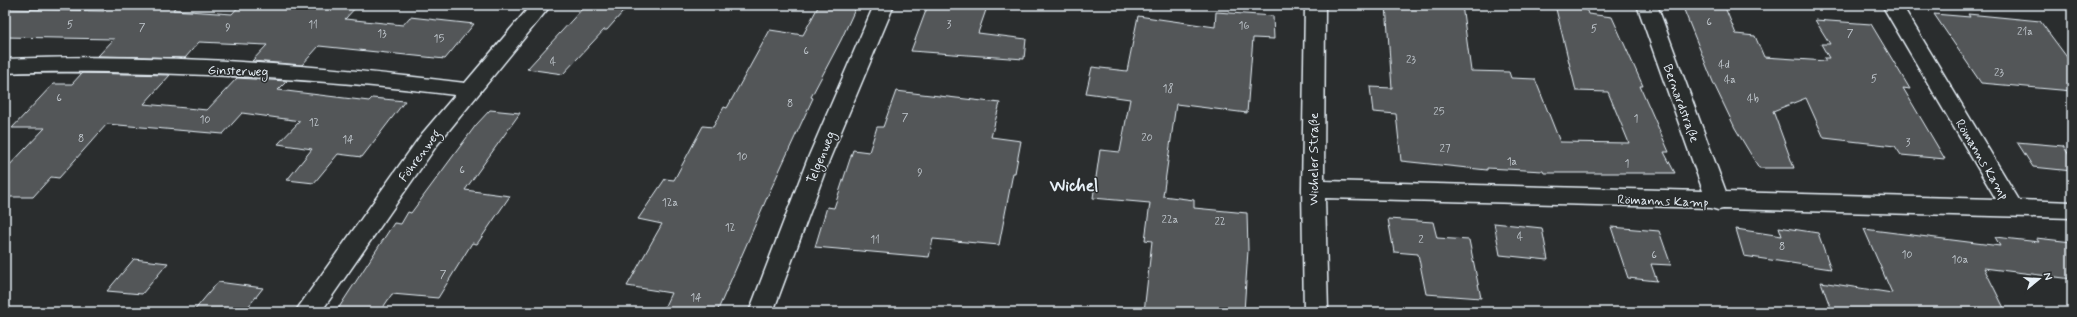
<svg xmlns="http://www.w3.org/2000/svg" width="2077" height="317" font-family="Mynerve,sans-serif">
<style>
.building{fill:#535759;stroke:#e8f1f8}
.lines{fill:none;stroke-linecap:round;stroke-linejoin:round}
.street-casing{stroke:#e8f1f8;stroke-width:3}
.street{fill:#2a2d2e;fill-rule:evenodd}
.labels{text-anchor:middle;stroke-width:3;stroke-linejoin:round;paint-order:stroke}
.number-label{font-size:11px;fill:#c3cad0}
.street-label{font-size:13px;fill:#e8f1f8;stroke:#2a2d2e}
.district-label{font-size:17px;font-weight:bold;fill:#e8f1f8;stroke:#2a2d2e}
</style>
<rect width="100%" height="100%" fill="#2a2d2e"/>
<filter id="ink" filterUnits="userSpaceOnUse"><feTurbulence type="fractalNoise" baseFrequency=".025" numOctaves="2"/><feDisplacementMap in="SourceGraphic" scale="8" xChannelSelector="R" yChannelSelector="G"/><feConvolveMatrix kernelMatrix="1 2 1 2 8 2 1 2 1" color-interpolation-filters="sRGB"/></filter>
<g filter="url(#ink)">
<g class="building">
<path d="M 108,5 L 177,5 L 173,10 L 232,14 L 240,5 L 358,5 L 345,19 L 403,25 L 410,17 L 474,24 L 445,59 L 319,46 L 302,65 L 252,61 L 267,45 L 199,42 L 185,58 L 98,56 L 114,39 L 5,37 L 5,9 L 104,11 Z"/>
<path d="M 591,5 L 629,5 L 607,30 L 604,30 L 563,74 L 527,69 L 583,8 L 588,9 Z"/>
<path d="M 819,5 L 857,5 L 841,40 L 811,97 L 813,98 L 769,193 L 717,312 L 664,308 L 671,293 L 627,286 L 662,224 L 638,219 L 665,179 L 674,180 L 703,126 L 713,127 L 724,107 L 727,108 L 770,30 L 803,35 Z"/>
<path d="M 928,5 L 987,7 L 978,33 L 1026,39 L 1024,59 L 911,51 Z"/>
<path d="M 1386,5 L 1462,5 L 1471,71 L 1509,72 L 1511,78 L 1535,79 L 1560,142 L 1629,143 L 1608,92 L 1576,91 L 1555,5 L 1585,5 L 1588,14 L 1612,17 L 1643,86 L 1640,86 L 1669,152 L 1664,152 L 1675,173 L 1544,173 L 1543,171 L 1487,168 L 1487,170 L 1401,161 L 1396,114 L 1373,112 L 1370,87 L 1392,88 Z"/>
<path d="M 1682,5 L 1724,5 L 1736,34 L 1755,36 L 1764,57 L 1826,61 L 1824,58 L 1829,58 L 1821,44 L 1830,44 L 1815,20 L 1871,24 L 1910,89 L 1903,88 L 1945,159 L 1901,155 L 1895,146 L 1824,138 L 1806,98 L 1773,111 L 1794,168 L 1759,168 L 1735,128 L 1713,82 Z"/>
<path d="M 1216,12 L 1273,16 L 1274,39 L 1253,38 L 1247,113 L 1176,104 L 1163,196 L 1194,200 L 1194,208 L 1247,213 L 1248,250 L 1244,312 L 1144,312 L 1152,241 L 1145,240 L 1150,203 L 1093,198 L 1100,150 L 1120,152 L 1130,99 L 1086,93 L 1092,67 L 1127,71 L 1138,16 L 1215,27 Z"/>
<path d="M 1934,14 L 1970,17 L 1968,14 L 2040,21 L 2072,64 L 2072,91 L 1981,83 Z"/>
<path d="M 82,73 L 170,75 L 144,104 L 207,110 L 237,78 L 287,81 L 278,90 L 369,101 L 372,98 L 405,101 L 362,157 L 338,154 L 314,183 L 287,180 L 312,149 L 278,144 L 300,121 L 242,113 L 223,134 L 107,124 L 59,178 L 51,177 L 33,197 L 5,197 L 5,170 L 45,128 L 12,128 L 53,84 L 72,84 Z"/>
<path d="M 896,91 L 1000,103 L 991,137 L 1021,141 L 1015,173 L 1013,173 L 999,245 L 933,239 L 929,257 L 815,247 L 827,207 L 834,208 L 853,150 L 869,152 L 877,127 L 883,127 Z"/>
<path d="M 490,110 L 520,113 L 465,190 L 510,196 L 477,244 L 472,243 L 438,298 L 392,294 L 380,312 L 336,312 L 394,223 L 401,224 L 408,212 L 411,213 L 476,125 Z"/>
<path d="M 2017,142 L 2063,146 L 2072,159 L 2072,171 L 2033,167 Z"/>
<path d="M 1388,219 L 1433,222 L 1437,238 L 1469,240 L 1481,298 L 1426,294 L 1418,254 L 1394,252 Z"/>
<path d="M 1494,223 L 1542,228 L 1548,260 L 1500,255 Z"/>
<path d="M 1611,227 L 1659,231 L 1671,265 L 1651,264 L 1657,281 L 1628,278 Z"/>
<path d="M 1779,227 L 1818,233 L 1831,269 L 1744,256 L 1736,229 L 1782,236 Z"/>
<path d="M 1864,229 L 2000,246 L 1995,237 L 2039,242 L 2036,238 L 2072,242 L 2072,279 L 1984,268 L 2006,312 L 1832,312 L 1821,282 L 1892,293 Z"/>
<path d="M 134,259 L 168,263 L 142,294 L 107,291 Z"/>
<path d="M 218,282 L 263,288 L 244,312 L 193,312 Z"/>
</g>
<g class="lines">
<g class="street-casing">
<g id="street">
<path d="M 531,5 L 551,5 L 437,145 L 321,312 L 295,312 L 421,135 L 455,95 C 355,82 254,76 153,73 C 104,72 54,71 5,73 L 5,59 C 156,53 315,64 465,83 Z"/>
<path d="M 874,5 L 894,5 L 830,158 L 773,312 L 749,312 L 808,158 Z"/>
<path d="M 1305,5 L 1325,5 L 1324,181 L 1703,191 L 1637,5 L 1657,5 L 1726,192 L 1996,199 L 1882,5 L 1902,5 L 2019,200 L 2072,202 L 2072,218 L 1723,209 L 1718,210 L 1711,208 L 1325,198 L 1328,312 L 1304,312 L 1302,189 Z"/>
</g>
</g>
<use href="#street" class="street"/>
</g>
</g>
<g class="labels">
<g class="number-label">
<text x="1709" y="25">6</text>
<text x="70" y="28">5</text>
<text x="313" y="28">11</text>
<text x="949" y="28">3</text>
<text x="1244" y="29">16</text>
<text x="142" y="31">7</text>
<text x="228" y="31">9</text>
<text x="1594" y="32">5</text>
<text x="2025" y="35">21a</text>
<text x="382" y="37">13</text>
<text x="1850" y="37">7</text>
<text x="439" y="42">15</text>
<text x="806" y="54">6</text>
<text x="1411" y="63">23</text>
<text x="553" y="65">4</text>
<text x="1724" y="68">4d</text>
<text x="1999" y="76">23</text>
<text x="1874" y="82">5</text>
<text x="1730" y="83">4a</text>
<text x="1168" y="92">18</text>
<text x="59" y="101">6</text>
<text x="1753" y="102">4b</text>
<text x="790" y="107">8</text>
<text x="1439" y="115">25</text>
<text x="905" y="121">7</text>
<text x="1636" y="122">1</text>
<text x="205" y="123">10</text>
<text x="314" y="126">12</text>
<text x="1147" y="141">20</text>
<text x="81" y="142">8</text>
<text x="348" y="143">14</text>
<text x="1908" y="146">3</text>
<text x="1445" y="152">27</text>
<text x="742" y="160">10</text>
<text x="1512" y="165">1a</text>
<text x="1627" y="167">1</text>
<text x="462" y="173">6</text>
<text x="920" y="176">9</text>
<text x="670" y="206">12a</text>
<text x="1170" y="223">22a</text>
<text x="1220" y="225">22</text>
<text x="730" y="231">12</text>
<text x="1520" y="240">4</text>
<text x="875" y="243">11</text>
<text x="1421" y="243">2</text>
<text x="1782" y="250">8</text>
<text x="1654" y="258">6</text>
<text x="1907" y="258">10</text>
<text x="1960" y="263">10a</text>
<text x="443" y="278">7</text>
<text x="696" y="301">14</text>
</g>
<g class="street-label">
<text transform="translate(238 70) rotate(2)" y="5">Ginsterweg</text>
<text transform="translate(1682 103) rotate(70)" y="5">Bernardstraße</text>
<text transform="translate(419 155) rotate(-54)" y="5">Föhrenweg</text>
<text transform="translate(820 157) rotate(-68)" y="5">Telgenweg</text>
<text transform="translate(1313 159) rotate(-90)" y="5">Wicheler Straße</text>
<text transform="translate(1983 159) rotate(59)" y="5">Römanns Kamp</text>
<text transform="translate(1663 200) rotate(2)" y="5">Römanns Kamp</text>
</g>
<g class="district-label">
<text x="1074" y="191">Wichel</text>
</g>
</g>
<rect width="2077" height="317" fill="none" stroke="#2a2d2e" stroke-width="20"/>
<rect x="10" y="10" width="2057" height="297" fill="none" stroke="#e8f1f8" stroke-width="1.5" filter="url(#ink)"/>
<g transform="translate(2039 279) rotate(72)" stroke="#2a2d2e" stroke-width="3" paint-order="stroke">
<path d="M0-3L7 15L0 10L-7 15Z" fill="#e8f1f8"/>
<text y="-6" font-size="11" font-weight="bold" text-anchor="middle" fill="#e8f1f8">N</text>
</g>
</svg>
